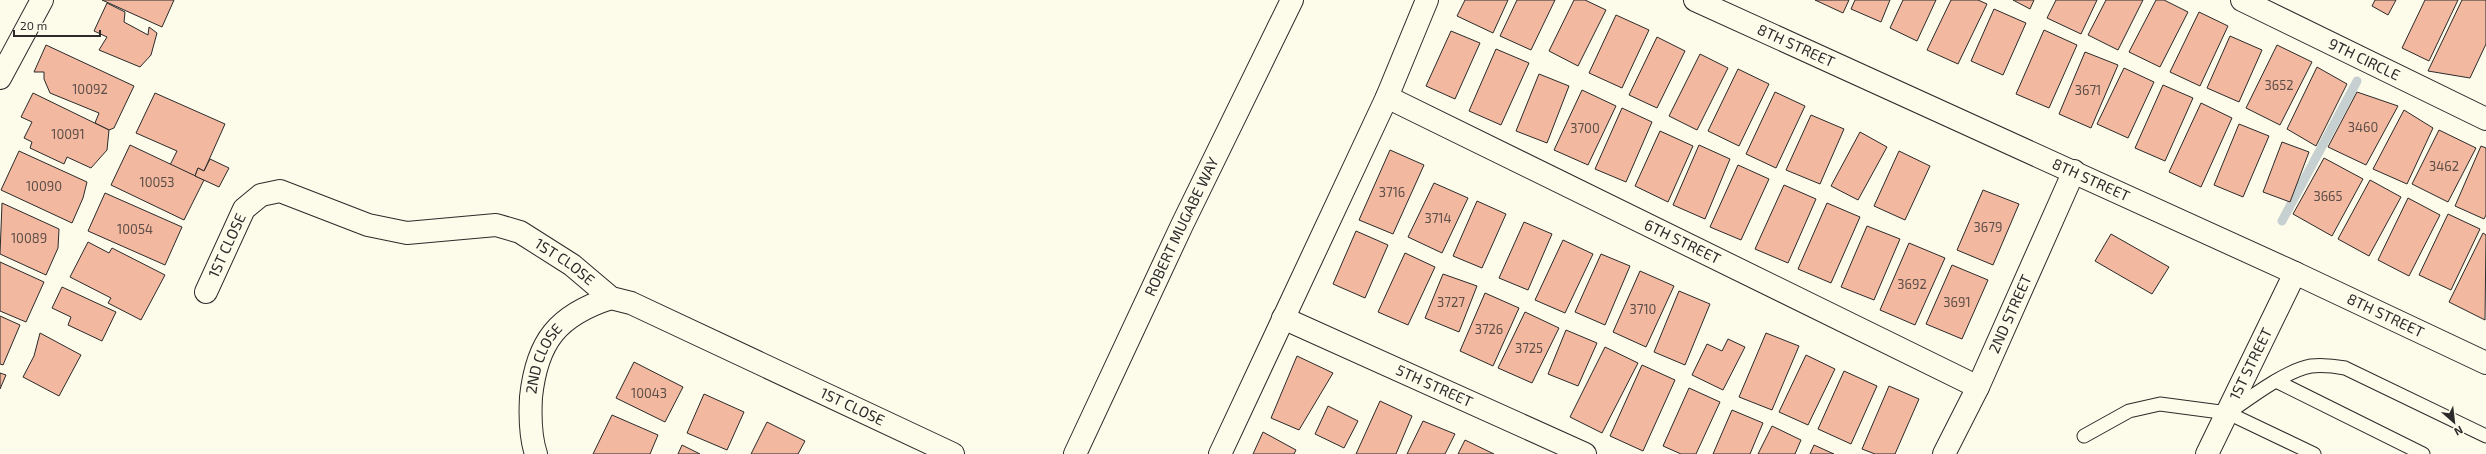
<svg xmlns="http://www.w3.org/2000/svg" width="2486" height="454" font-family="'Exo 2',sans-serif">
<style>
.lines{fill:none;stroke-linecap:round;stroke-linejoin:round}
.stream{stroke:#c7d0d0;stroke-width:9}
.building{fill:#f2b8a0;stroke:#2b2b2b}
.lane-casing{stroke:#2b2b2b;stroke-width:15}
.street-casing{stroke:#2b2b2b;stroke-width:24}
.secondary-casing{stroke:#2b2b2b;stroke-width:24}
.lane{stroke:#fdfbea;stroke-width:13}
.street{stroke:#fdfbea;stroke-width:22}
.secondary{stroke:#fdfbea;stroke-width:22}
.labels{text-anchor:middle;stroke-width:3;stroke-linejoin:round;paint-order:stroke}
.number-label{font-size:13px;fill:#5d4e48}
.street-label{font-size:15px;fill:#2b2b2b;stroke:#fdfbea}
</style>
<rect width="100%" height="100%" fill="#fdfbea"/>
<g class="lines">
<path class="stream" d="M 2282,221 L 2357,81"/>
</g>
<g class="building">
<path d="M 102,0 L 174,0 L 162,27 Z"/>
<path d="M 1465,0 L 1508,0 L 1493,33 L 1457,16 Z"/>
<path d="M 1517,0 L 1555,0 L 1531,50 L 1500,36 Z"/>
<path d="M 1574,0 L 1585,0 L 1606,10 L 1578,66 L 1549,51 Z"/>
<path d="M 1815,0 L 1849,0 L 1843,13 Z"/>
<path d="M 1855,0 L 1890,0 L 1881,22 L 1851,9 Z"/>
<path d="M 1903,0 L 1936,0 L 1917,41 L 1890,28 Z"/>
<path d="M 1951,0 L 1978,0 L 1987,4 L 1958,64 L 1927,50 Z"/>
<path d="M 2013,0 L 2034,0 L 2030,9 Z"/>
<path d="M 2056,0 L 2097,0 L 2081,34 L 2047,18 Z"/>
<path d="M 2106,0 L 2143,0 L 2118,50 L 2088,35 Z"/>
<path d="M 2156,0 L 2164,0 L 2188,12 L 2160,67 L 2129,52 Z"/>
<path d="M 2375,0 L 2396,0 L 2388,15 L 2372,6 Z"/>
<path d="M 2425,0 L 2458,0 L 2429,61 L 2402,48 Z"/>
<path d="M 2462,0 L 2486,0 L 2486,44 L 2470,78 L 2428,71 Z"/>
<path d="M 107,3 L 125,12 L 124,22 L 148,35 L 149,27 L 157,33 L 151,55 L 140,67 L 99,50 L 107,37 L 94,31 Z"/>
<path d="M 1994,9 L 2026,23 L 2003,75 L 1971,61 Z"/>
<path d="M 2199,12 L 2228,26 L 2200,86 L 2170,72 Z"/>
<path d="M 1616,15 L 1649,30 L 1622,88 L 1589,73 Z"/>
<path d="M 2044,30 L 2077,45 L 2049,108 L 2016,94 Z"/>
<path d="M 1451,31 L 1480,43 L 1455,99 L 1426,86 Z"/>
<path d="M 2230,36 L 2262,50 L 2239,102 L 2207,88 Z"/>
<path d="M 1657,37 L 1685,51 L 1657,108 L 1629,95 Z"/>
<path d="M 46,45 L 134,86 L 114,128 L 109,130 L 95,123 L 99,113 L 50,93 L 44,79 L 44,72 L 34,72 Z"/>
<path d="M 2277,45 L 2312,62 L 2280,125 L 2246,108 Z"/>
<path d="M 1496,49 L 1529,63 L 1501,125 L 1469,111 Z"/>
<path d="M 2085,52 L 2118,65 L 2091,128 L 2059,114 Z"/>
<path d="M 1700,54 L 1728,68 L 1697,130 L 1669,116 Z"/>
<path d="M 2317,67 L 2347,84 L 2316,146 L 2287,129 Z"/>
<path d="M 2124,68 L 2154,82 L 2128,138 L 2097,124 Z"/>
<path d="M 1738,69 L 1769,84 L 1739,146 L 1708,131 Z"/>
<path d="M 1539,74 L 1569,86 L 1547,143 L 1516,131 Z"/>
<path d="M 2163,85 L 2193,98 L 2165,161 L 2135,148 Z"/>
<path d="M 1582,90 L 1616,106 L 1588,165 L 1554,150 Z"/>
<path d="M 1775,92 L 1805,106 L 1776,168 L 1746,154 Z"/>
<path d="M 2357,92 L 2398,106 L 2366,165 L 2328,147 Z"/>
<path d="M 33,93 L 109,130 L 107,150 L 91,168 L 67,157 L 64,164 L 30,148 L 32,142 L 24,138 L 32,122 L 21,117 Z"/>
<path d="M 155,93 L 225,124 L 204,171 L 198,168 L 195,176 L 170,165 L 177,151 L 136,133 Z"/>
<path d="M 2201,103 L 2232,118 L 2201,187 L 2169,172 Z"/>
<path d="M 1622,108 L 1652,122 L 1626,182 L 1595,169 Z"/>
<path d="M 2404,110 L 2433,128 L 2407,184 L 2373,169 Z"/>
<path d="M 1811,115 L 1844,129 L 1820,184 L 1786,170 Z"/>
<path d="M 2239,124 L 2269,136 L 2243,197 L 2214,185 Z"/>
<path d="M 2439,130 L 2476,148 L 2448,202 L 2412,184 Z"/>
<path d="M 1660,131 L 1693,146 L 1668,202 L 1635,186 Z"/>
<path d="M 1860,132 L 1887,147 L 1858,200 L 1831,186 Z"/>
<path d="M 2282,142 L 2309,152 L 2290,202 L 2263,192 Z"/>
<path d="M 130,145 L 204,180 L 184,220 L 111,185 Z"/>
<path d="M 1699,145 L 1730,159 L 1705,219 L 1673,205 Z"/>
<path d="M 2481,146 L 2486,148 L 2486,215 L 2484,219 L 2455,206 Z"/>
<path d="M 1390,150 L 1424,165 L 1393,234 L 1359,220 Z"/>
<path d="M 19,151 L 87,182 L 83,198 L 72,223 L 1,190 Z"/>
<path d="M 1899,151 L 1930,166 L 1905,220 L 1874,206 Z"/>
<path d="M 2324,158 L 2363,179 L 2332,236 L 2293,214 Z"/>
<path d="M 210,159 L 229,168 L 219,187 L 195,176 L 198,168 L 204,171 Z"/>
<path d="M 1738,165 L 1769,179 L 1741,240 L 1710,227 Z"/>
<path d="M 2370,180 L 2401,197 L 2369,256 L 2338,239 Z"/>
<path d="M 1434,183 L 1468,198 L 1442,253 L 1408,237 Z"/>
<path d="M 1784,185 L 1816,199 L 1788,263 L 1755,249 Z"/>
<path d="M 1983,190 L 2019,204 L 1993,265 L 1957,250 Z"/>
<path d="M 105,193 L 182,227 L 165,265 L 88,231 Z"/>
<path d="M 2408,198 L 2440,215 L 2409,276 L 2378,260 Z"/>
<path d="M 1477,201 L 1506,214 L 1482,268 L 1453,256 Z"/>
<path d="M 2,203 L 59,229 L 58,248 L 46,275 L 0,254 Z"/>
<path d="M 1827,203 L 1860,217 L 1831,283 L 1798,269 Z"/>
<path d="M 2448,214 L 2480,229 L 2451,290 L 2419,275 Z"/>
<path d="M 1524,222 L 1552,234 L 1528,290 L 1499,278 Z"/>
<path d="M 1867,226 L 1900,239 L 1874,300 L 1841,287 Z"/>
<path d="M 1356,231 L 1388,245 L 1365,298 L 1333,284 Z"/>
<path d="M 2483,233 L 2486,235 L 2485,320 L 2449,302 Z"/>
<path d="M 2111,234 L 2169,267 L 2152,294 L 2095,261 Z"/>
<path d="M 1563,240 L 1593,254 L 1565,313 L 1535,300 Z"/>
<path d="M 88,242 L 109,253 L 112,248 L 165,275 L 141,320 L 108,303 L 111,298 L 70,277 Z"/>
<path d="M 1909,243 L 1945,258 L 1915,325 L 1880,310 Z"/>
<path d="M 1405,253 L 1435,267 L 1408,325 L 1378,312 Z"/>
<path d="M 1601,254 L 1630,266 L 1605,325 L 1575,312 Z"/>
<path d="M 0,262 L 44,282 L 26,322 L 0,311 Z"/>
<path d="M 1952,265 L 1988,280 L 1962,339 L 1926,324 Z"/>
<path d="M 1640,271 L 1674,286 L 1646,347 L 1613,332 Z"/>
<path d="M 1443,274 L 1477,286 L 1459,332 L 1425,318 Z"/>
<path d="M 62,287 L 116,312 L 102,341 L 68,325 L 71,317 L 52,308 Z"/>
<path d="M 1679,291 L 1710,304 L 1685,365 L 1654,352 Z"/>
<path d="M 1485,293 L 1519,308 L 1493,366 L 1460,351 Z"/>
<path d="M 1525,312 L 1559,328 L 1532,383 L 1498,368 Z"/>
<path d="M 0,316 L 20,325 L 3,365 L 0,364 Z"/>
<path d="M 1566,330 L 1597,343 L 1578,386 L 1548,374 Z"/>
<path d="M 40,333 L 81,355 L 59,396 L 23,377 L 34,356 Z"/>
<path d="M 1766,333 L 1799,346 L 1772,410 L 1739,397 Z"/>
<path d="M 1728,339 L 1745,347 L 1723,390 L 1692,375 L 1707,344 L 1722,351 Z"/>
<path d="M 1605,347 L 1638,363 L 1602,433 L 1570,417 Z"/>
<path d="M 1806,355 L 1835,369 L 1808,425 L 1779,412 Z"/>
<path d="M 1297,356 L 1333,373 L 1299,430 L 1271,418 Z"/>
<path d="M 634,362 L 683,387 L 665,422 L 616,398 Z"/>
<path d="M 1642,365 L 1675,380 L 1643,451 L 1610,436 Z"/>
<path d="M 1844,371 L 1877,386 L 1851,444 L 1818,429 Z"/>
<path d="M 0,373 L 6,375 L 0,389 Z"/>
<path d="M 1889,386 L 1919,399 L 1895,454 L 1875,454 L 1862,449 Z"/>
<path d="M 1689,388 L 1720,402 L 1696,454 L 1681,454 L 1663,446 Z"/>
<path d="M 704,394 L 744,412 L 727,450 L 687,433 Z"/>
<path d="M 1380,401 L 1412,416 L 1396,454 L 1356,454 Z"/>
<path d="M 1328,406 L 1358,421 L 1344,448 L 1315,434 Z"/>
<path d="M 1732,410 L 1763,423 L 1750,454 L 1713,454 Z"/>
<path d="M 612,415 L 658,435 L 650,454 L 593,454 Z"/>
<path d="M 1423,421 L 1455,434 L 1445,454 L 1407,454 Z"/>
<path d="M 767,422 L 805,441 L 798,454 L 751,454 Z"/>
<path d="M 1772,426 L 1801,440 L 1795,454 L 1758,454 Z"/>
<path d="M 1263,432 L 1296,450 L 1294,454 L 1253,454 Z"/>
<path d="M 1465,440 L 1494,454 L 1458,454 Z"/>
<path d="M 682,445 L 700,454 L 678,454 Z"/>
<path d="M 1814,445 L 1834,454 L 1810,454 Z"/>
</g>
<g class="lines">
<g class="lane-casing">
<g id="lane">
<path d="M 2276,381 L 2423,454"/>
<path d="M 2231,411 C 2251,397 2287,370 2311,366 C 2322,365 2334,366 2345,368 L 2486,436"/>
<path d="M 2084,436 L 2129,411 L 2160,404 L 2228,413 L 2314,454"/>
</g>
</g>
<g class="street-casing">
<g id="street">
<path id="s1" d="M 2242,0 L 2486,119"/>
<path d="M 0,78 L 42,0"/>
<path id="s2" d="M 1387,97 L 1978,387"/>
<path id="s3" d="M 2295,273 L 2486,363"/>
<path id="s4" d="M 206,292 L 244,209 L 261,195 L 280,191 L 368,225 L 407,233 L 496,225 L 520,232 L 572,265 L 611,298 L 631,303 L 953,454"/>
<path id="s5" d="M 1283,318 L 1585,454"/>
<path id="s6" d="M 536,454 C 530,436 530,415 531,397 C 537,341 558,315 611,298"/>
<path d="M 1220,454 L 1387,97 L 1427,0"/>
<path id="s7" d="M 1944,454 L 1978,387 L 2074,171"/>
</g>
</g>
<g class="secondary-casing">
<g id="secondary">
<path id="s8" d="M 1695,0 L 2295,273 L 2207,454"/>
<path id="s9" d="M 1075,454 L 1182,225 L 1292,0"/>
</g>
</g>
<use href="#lane" class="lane"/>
<use href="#street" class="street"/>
<use href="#secondary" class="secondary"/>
</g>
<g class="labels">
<g class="number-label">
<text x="2279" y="90">3652</text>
<text x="90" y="94">10092</text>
<text x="2088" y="95">3671</text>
<text x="2363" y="132">3460</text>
<text x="1585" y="133">3700</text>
<text x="68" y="139">10091</text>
<text x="2444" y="171">3462</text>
<text x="157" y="187">10053</text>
<text x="44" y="191">10090</text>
<text x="1392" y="197">3716</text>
<text x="2328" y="201">3665</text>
<text x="1438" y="223">3714</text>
<text x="1988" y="232">3679</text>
<text x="135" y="234">10054</text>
<text x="29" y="243">10089</text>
<text x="1912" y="289">3692</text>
<text x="1451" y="307">3727</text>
<text x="1957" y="307">3691</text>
<text x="1643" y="314">3710</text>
<text x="1489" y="334">3726</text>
<text x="1529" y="353">3725</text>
<text x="649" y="398">10043</text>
</g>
<g class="street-label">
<text dy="5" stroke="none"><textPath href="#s8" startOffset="111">8TH STREET</textPath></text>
<text dy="5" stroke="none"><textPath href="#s1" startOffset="136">9TH CIRCLE</textPath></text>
<text dy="5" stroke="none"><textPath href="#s8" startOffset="435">8TH STREET</textPath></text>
<text dy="5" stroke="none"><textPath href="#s9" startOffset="251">ROBERT MUGABE WAY</textPath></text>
<text dy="5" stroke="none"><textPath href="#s2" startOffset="329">6TH STREET</textPath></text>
<text dy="5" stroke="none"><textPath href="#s4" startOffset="51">1ST CLOSE</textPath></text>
<text dy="5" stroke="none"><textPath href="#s4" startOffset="435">1ST CLOSE</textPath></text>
<text dy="5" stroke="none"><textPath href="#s7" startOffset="155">2ND STREET</textPath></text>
<text dy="5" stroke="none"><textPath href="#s3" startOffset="100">8TH STREET</textPath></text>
<text dy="5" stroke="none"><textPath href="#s6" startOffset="98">2ND CLOSE</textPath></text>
<text transform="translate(2251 364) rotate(-64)" y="5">1ST STREET</text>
<text dy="5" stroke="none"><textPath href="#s5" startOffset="166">5TH STREET</textPath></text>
<text dy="5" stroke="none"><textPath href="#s4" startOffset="759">1ST CLOSE</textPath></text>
</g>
</g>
<g transform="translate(2454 422) rotate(152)" stroke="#fdfbea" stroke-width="3" paint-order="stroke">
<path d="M0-3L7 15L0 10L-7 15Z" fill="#2b2b2b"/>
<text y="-6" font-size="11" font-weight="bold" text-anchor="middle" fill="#2b2b2b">N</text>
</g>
<path d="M14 30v6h86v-6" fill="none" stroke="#2b2b2b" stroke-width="2"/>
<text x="20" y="30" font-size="12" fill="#2b2b2b" stroke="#fdfbea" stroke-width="3" paint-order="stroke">20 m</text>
</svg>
